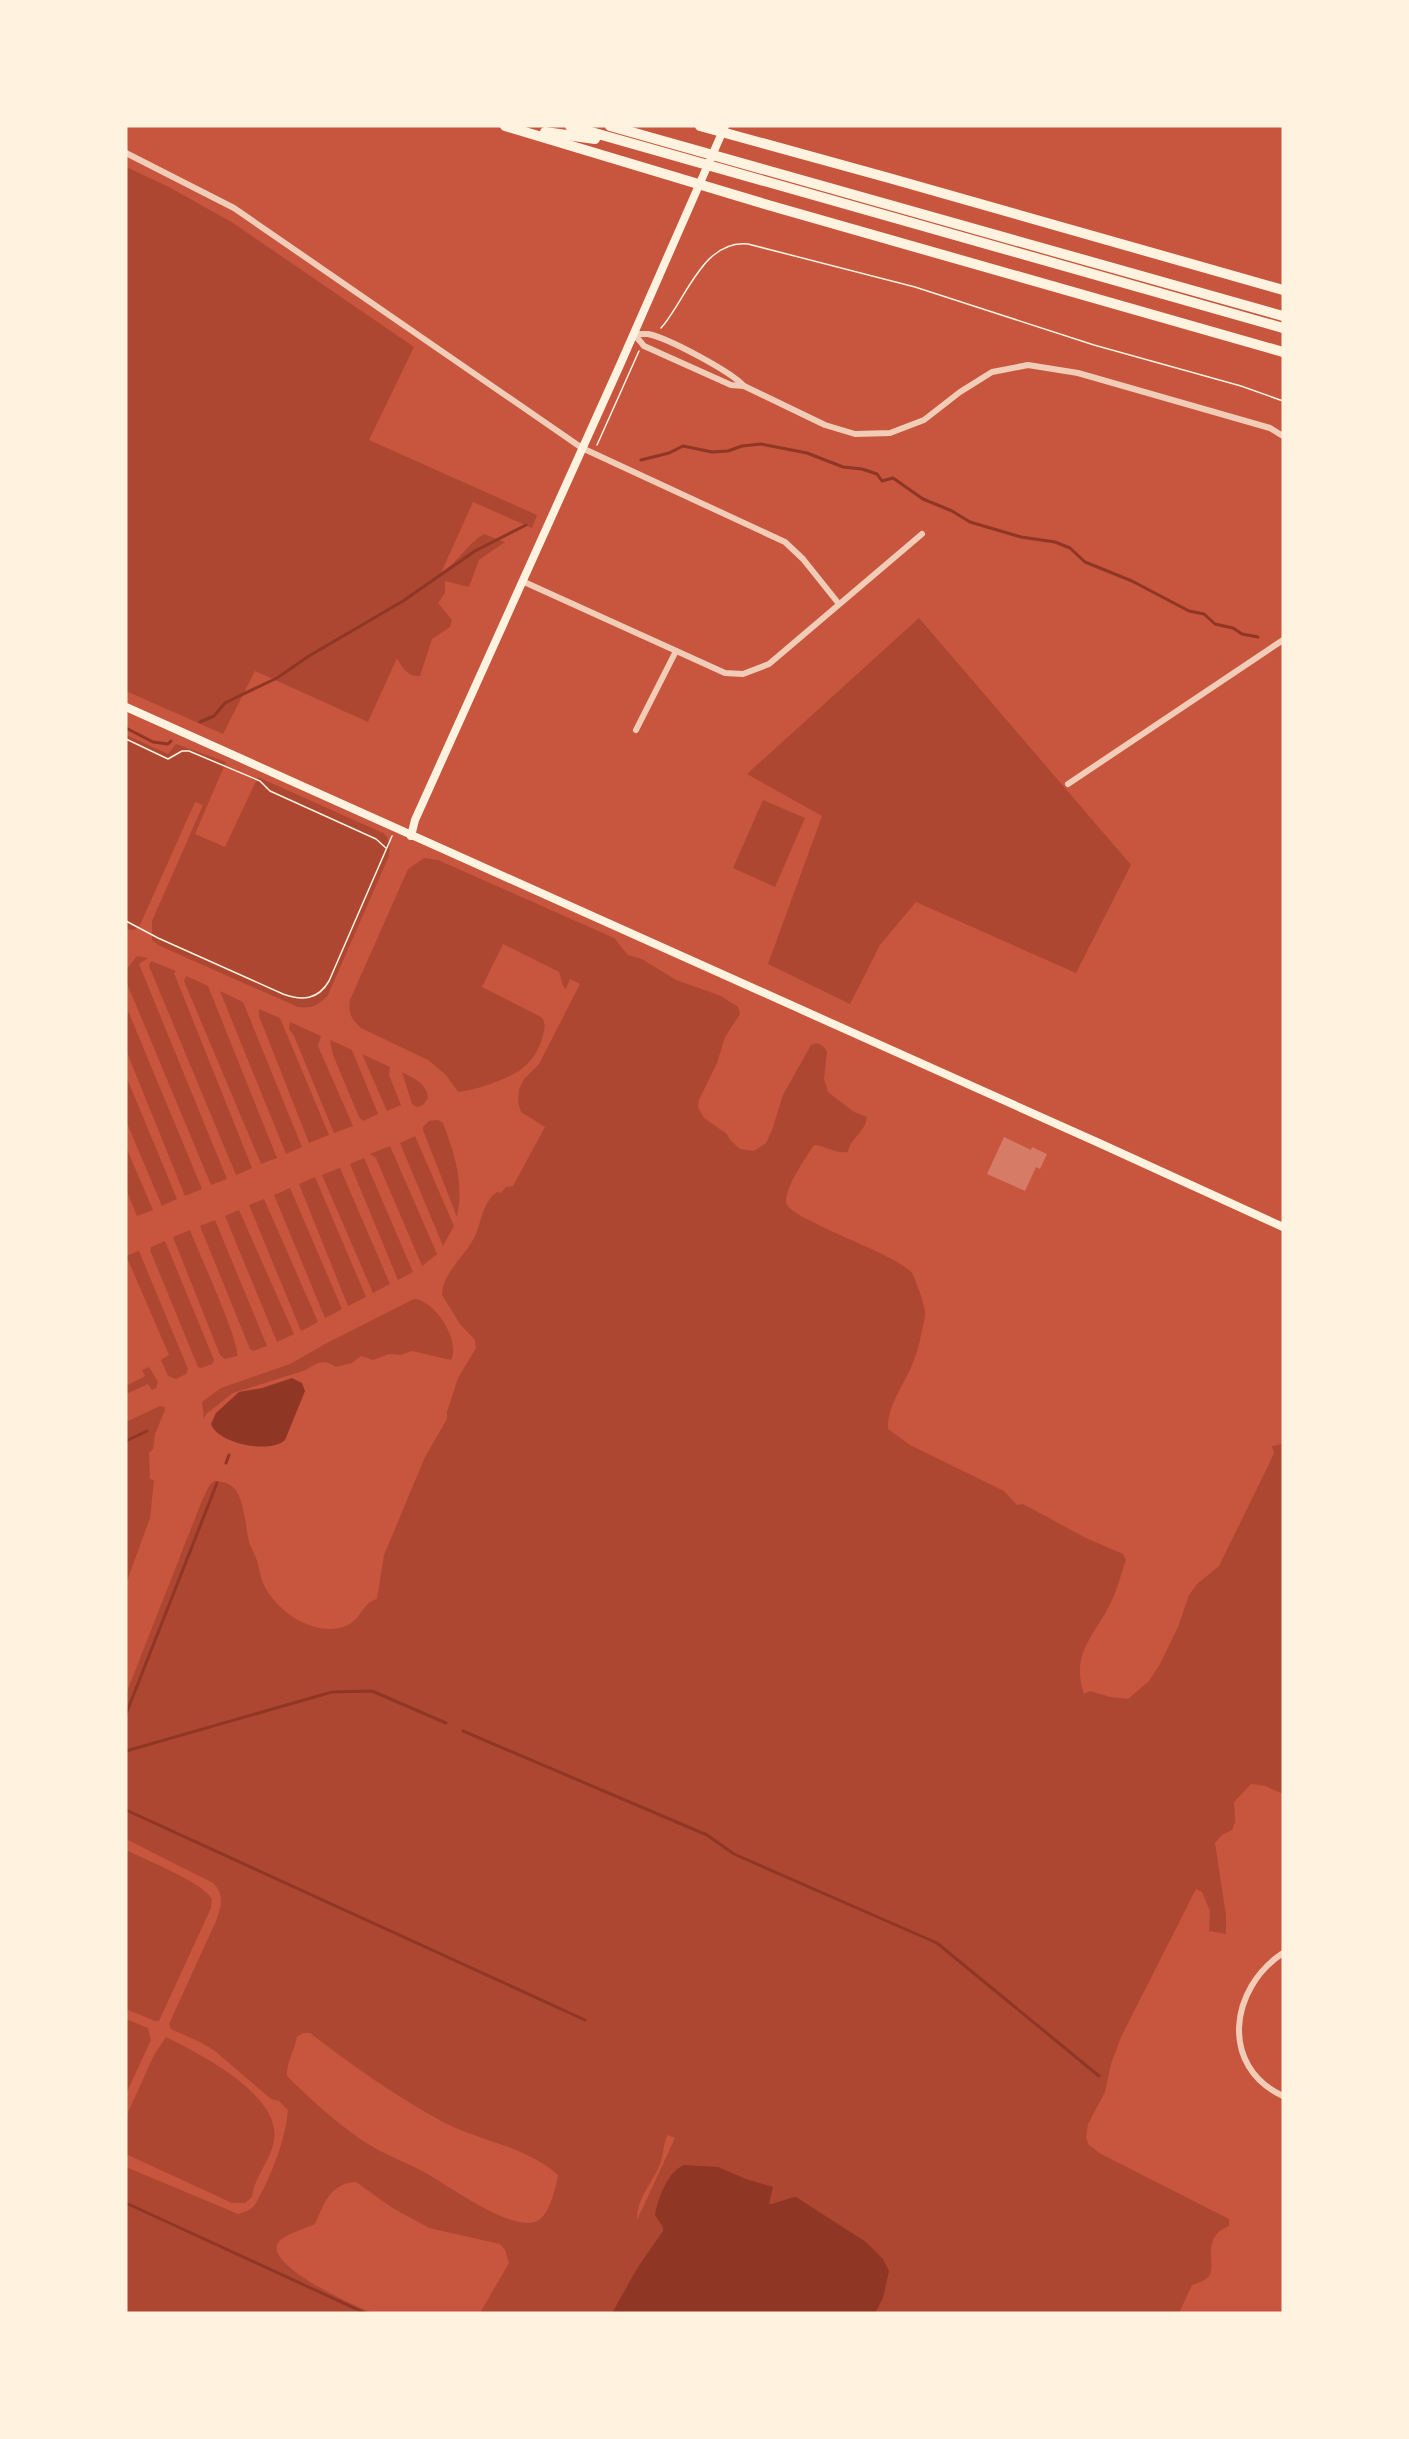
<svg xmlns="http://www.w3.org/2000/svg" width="1409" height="2439" font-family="Helvetica,sans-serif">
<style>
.green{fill:#ae4732;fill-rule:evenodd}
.water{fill:#8f3625}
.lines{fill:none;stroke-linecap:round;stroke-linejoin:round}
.stream{stroke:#8f3625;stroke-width:3}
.building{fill:#d67c66}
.path{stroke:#fff3e0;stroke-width:1.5}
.minor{stroke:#f1ccb7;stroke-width:6}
.secondary{stroke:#fff3e0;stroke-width:8}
.motorway{stroke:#fff3e0;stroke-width:10}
</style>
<rect width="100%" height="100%" fill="#c8553d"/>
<g class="green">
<path d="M 126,167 L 169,187 L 233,223 L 414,347 L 369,440 L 537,515 L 532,528 L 473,502 L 441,573 C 458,562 467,544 484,534 L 505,542 L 479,560 L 469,587 L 445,581 L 445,593 L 438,603 L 452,620 L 450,627 L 432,639 L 420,676 C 407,677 402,667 397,658 L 368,722 L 255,671 L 223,734 L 126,691 Z"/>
<path d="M 919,618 L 1131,865 L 1076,973 L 916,902 L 880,945 L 850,1004 L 768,964 L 822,816 L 747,774 Z"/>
<path d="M 126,735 L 168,754 L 176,744 L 226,762 L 195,834 L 225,847 L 258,777 L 385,834 L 390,843 L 389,856 L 328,995 C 319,1005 312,1009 298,1007 L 160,946 L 152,940 L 152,921 L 203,805 L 195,802 L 140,925 L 134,930 L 126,929 Z"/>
<path d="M 763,800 L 805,818 L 775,887 L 733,868 Z"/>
<path d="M 424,858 L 438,860 L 614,938 L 628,955 L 642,959 L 676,980 L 721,996 L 738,1007 L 740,1014 L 725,1037 L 717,1063 L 699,1100 L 698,1107 L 704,1118 L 727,1134 L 730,1140 L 740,1149 L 754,1151 L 766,1143 L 772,1130 L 783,1095 L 811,1045 L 818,1043 L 824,1047 L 827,1052 L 824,1079 L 828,1092 L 854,1112 L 867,1117 C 865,1133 851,1137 848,1152 C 836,1154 826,1146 814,1145 C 806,1157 785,1188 786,1202 C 787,1219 896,1253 912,1273 C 915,1278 925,1305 925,1312 C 926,1317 923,1324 922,1330 C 920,1342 917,1353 912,1365 C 904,1385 887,1406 888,1429 L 910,1445 L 1004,1491 L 1017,1505 L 1023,1504 L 1086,1538 L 1123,1554 L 1126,1560 C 1121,1573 1118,1588 1112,1600 C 1096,1635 1070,1652 1084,1694 L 1090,1691 L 1110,1697 L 1128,1699 L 1149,1681 L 1160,1664 L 1178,1627 L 1189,1595 L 1197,1584 L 1219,1566 L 1270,1462 L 1274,1453 L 1272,1446 L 1283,1444 L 1283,1794 L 1265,1786 L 1251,1784 L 1234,1802 L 1235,1822 L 1232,1830 L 1222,1835 L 1215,1843 L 1226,1915 L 1226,1934 L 1209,1931 L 1210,1911 L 1202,1892 L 1196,1889 L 1121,2037 L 1111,2064 L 1105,2092 L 1088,2124 L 1086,2138 L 1089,2145 L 1101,2154 L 1229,2219 L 1229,2226 C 1200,2237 1217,2264 1209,2276 C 1205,2281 1198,2283 1192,2285 L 1179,2313 L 480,2313 L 509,2263 L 505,2250 L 500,2244 L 429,2228 L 391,2207 L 356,2182 C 330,2183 324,2204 315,2224 C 305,2229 284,2234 278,2243 C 264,2265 356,2307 373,2313 L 126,2313 L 126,2167 L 238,2214 C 243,2212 248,2211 252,2208 C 257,2203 260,2194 264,2188 C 276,2162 285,2139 288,2110 L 279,2101 L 271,2099 L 215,2051 L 200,2042 L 171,2029 L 169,2024 L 216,1921 C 221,1908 225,1894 213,1883 L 126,1839 L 126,1694 L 203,1498 L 209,1486 L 214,1481 C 221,1481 230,1483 235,1489 C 244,1500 246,1528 249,1542 C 251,1548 254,1553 256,1558 C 260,1568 260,1580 266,1589 C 279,1612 311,1634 339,1628 C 363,1623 359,1604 377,1599 L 384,1555 L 425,1457 L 447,1419 L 447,1412 L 458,1378 L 476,1348 L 475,1340 L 460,1324 L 442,1295 C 442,1272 468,1254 476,1234 C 482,1219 483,1202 497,1192 L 501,1193 L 506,1187 L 513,1186 L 545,1127 L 521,1112 L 518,1102 L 519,1089 L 524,1079 L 539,1064 L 580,984 L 570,979 L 566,989 L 563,986 L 559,972 L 503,944 L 482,987 L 541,1017 C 546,1023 545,1028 543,1035 C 541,1046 533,1060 524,1067 C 512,1078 474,1091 458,1092 L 446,1075 L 428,1060 L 361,1028 C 351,1019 348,1013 350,1000 L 408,869 ZM 303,2033 L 310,2033 C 353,2066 398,2098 445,2123 C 483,2142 527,2147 558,2175 C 556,2187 549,2218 535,2222 C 508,2230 448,2185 424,2172 C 400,2159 374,2151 352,2133 C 329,2116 307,2096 287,2076 C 286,2063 295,2049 297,2037 ZM 668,2135 L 675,2138 L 637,2220 C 637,2199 650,2186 659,2167 C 664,2157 662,2145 668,2135 Z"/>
<path d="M 137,956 L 148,958 L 139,964 L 227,1179 L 211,1185 L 126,981 L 126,970 Z"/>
<path d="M 151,961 L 176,971 L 174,973 L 252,1168 L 236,1175 L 149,966 Z"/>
<path d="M 186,976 L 208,986 L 277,1158 L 261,1164 L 184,981 Z"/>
<path d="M 220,991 L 243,1002 L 302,1147 L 286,1154 Z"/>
<path d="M 126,1006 L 202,1189 L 185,1196 L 126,1050 Z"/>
<path d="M 259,1009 L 280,1018 L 329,1135 L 309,1143 L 259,1016 Z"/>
<path d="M 290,1022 L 321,1036 L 318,1046 L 353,1126 L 334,1133 L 294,1036 L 289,1029 Z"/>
<path d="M 330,1040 L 352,1050 L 378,1114 L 363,1121 L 359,1117 L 333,1055 Z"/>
<path d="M 362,1054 L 390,1067 L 389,1075 L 401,1105 L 387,1111 Z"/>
<path d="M 402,1072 C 413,1078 428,1084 428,1098 L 423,1105 L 417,1107 L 412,1104 Z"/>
<path d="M 126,1076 L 177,1199 L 162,1206 L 126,1121 Z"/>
<path d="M 438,1120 L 443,1123 C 455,1155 464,1183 457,1217 L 423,1130 L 423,1127 L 429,1121 Z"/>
<path d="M 415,1136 L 454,1226 L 443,1246 L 400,1143 Z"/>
<path d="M 390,1146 L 437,1254 L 422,1266 L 376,1158 L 370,1154 Z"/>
<path d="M 126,1147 L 153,1210 L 137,1216 L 126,1189 Z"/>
<path d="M 364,1158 L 413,1272 L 398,1280 L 350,1164 Z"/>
<path d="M 340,1168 L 390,1284 L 373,1293 L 322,1175 Z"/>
<path d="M 315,1177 L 366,1297 L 348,1306 L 299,1184 Z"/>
<path d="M 290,1188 L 342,1309 L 325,1318 L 274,1195 Z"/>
<path d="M 264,1199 L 318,1322 L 301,1331 L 249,1205 Z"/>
<path d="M 239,1210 L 294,1334 L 277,1342 L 225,1216 Z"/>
<path d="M 215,1220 L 267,1346 L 253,1351 L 250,1349 L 200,1226 Z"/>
<path d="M 190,1230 C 197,1249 241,1344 237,1356 L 225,1359 L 220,1355 L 173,1237 Z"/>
<path d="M 165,1241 L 214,1360 L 212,1364 L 201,1368 L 198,1367 L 150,1250 L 151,1247 Z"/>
<path d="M 139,1251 L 188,1369 L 186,1374 L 176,1379 L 168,1376 L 161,1360 L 169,1355 L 128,1260 L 126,1260 L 126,1256 Z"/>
<path d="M 414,1299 C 435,1300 461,1341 451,1360 L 412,1351 L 401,1355 L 389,1354 L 373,1360 L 361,1356 L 352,1363 L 336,1367 C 325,1358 316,1363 306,1370 L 233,1393 L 206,1414 L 204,1419 L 202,1402 L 221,1388 L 290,1364 L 327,1343 Z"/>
<path d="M 149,1367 L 158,1382 L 156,1388 L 152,1390 L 148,1384 L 126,1394 L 126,1386 L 145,1376 L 142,1370 Z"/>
<path d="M 160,1406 L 164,1407 L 165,1410 L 155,1434 L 153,1449 L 149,1453 L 150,1479 L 154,1480 L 150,1518 L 126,1584 L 126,1422 Z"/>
<path d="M 126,1850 C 144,1859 204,1883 212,1899 L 211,1908 L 159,2021 L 155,2021 L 126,2009 Z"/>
<path d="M 126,2019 L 148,2028 L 151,2040 L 126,2094 Z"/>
<path d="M 166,2037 C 200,2054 282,2095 274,2141 C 270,2162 254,2177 252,2197 L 245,2203 L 232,2203 L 126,2154 L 126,2117 L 154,2055 Z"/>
</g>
<g class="water">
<path d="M 292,1378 L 302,1383 L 305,1391 L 285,1440 C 270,1454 218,1444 211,1424 L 216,1413 L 239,1392 L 262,1388 Z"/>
<path d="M 684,2165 L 718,2167 L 746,2179 L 773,2187 L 769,2204 C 774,2205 786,2198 796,2197 L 866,2242 L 883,2259 L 889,2271 L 883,2298 L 875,2313 L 612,2313 L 638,2267 L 663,2231 L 663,2227 L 655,2215 C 658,2199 667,2172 684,2165 Z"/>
</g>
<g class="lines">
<g class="stream">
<path d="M 641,460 L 669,453 L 683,446 L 712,452 L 728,451 L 742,446 L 761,444 L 807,453 L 843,467 L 862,469 L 877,474 L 882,481 L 893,478 L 923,499 L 952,511 L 970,522 L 1021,537 L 1055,542 L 1070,548 L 1085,562 L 1132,581 L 1189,611 L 1204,614 L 1215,624 L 1233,628 L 1242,634 L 1258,637"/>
<path d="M 200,722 L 214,716 L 225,703 L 237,697 L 277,678 L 309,656 L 403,601 L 475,551 L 526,525"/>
<path d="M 126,728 L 153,742 L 168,744 L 171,741"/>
<path d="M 126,1441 L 147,1431"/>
<path d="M 226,1463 L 229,1455"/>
<path d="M 126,1714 L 217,1483"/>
<path d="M 463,1731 L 707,1835 L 734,1854 L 937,1943 L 1099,2076"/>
<path d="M 126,1751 L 332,1692 L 372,1691 L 446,1723"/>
<path d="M 126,1810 L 585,2020"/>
<path d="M 126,2203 L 365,2313"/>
</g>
</g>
<path class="building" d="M 1004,1137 L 1031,1150 L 1032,1147 L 1047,1154 L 1040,1169 L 1036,1167 L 1025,1191 L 987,1174 Z"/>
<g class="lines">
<g class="path">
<path d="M 661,328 C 686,300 703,239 748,244 L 915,287 L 1094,345 L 1241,386 L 1283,401"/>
<path d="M 597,445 L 639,351"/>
<path d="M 126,739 L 168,759 L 182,751 L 189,751 L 260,781 L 270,791 L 376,839 L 386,848"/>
<path d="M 126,921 L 158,938 L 283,994 C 302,1001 318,1000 329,981 L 392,836"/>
</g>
<g class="minor">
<path d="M 126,153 L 234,208 L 582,448 L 785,542 L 803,559 L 839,604"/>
<path d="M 634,334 L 644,346 L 731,385 L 744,386 L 825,425 L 855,434 L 890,433 L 924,420 L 960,392 L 992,372 L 1028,365 L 1078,373 L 1270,428 L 1283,436"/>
<path d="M 634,334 C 638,334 643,334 648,334 C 668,338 730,371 744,386"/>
<path d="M 522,581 L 725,673 L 743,674 L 769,664 L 922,534"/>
<path d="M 636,730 L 676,651"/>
<path d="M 1068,784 L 1283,640"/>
<path d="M 1283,1953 C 1230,1988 1219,2066 1283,2096"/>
</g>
<g class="secondary">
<path d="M 126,707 L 1099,1143 L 1283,1227"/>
<path d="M 411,836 L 415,820 L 620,365 L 725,126"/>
</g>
<g class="motorway">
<path d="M 505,126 L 768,205 L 1283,352"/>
<path d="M 570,126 L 1283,328"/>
<path d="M 610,126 L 1283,316"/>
<path d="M 700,126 L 889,178 L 1283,290"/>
<path d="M 545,132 L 595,139"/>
</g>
</g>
<rect width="1409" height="2439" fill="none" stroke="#fff3e0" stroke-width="255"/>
</svg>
